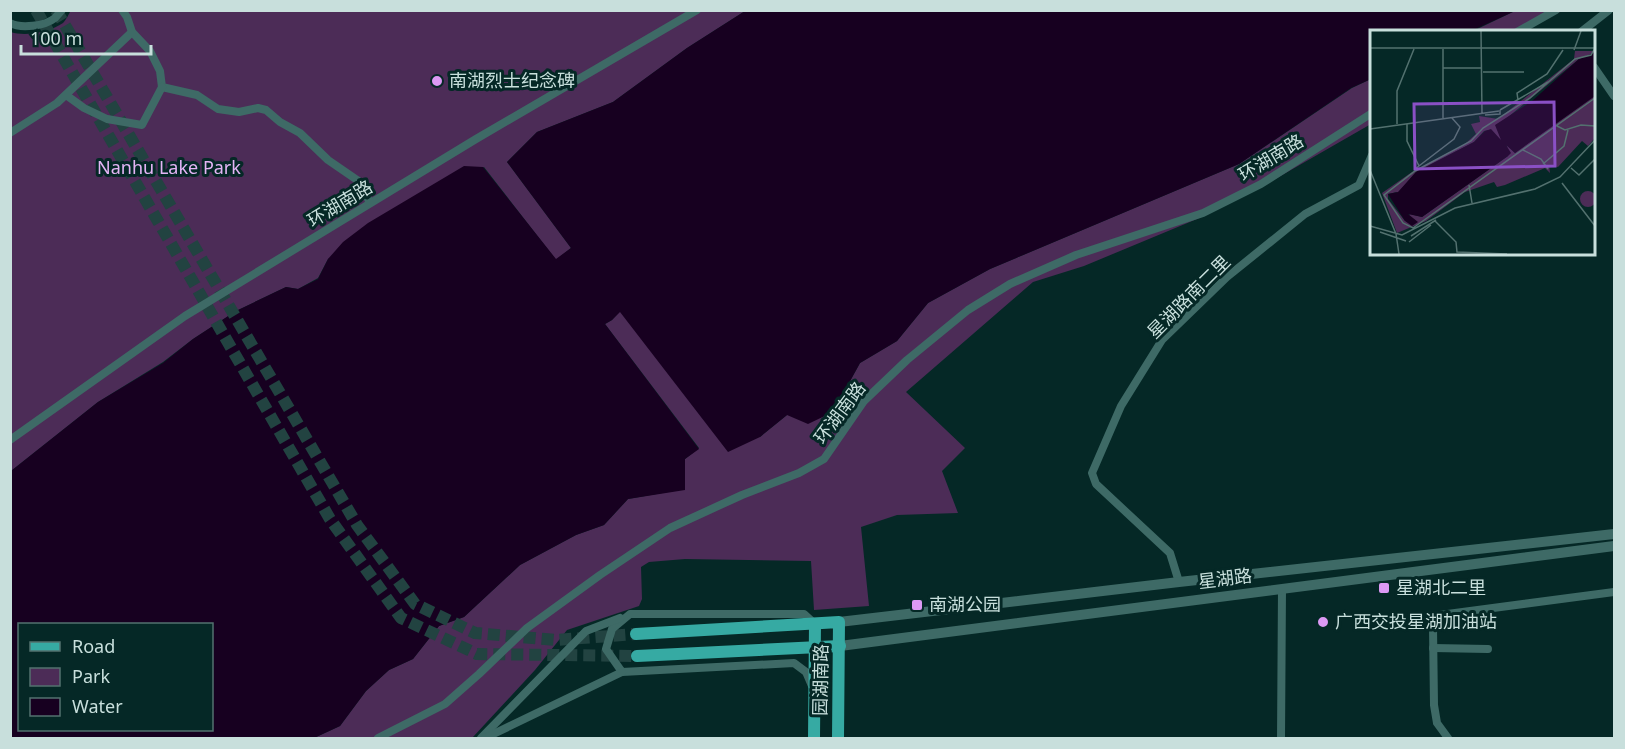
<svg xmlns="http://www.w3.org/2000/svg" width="1625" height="749" font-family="'Noto Sans','Noto Sans SC',sans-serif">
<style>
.green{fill:#4c2c57}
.water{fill:#170020;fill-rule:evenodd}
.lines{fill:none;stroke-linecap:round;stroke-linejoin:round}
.primary-tunnel{stroke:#224341;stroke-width:12;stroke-dasharray:12 6;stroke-linecap:butt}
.minor{stroke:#3e6a66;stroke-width:8}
.secondary{stroke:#3e6a66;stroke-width:10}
.primary{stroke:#36aaa3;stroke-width:12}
.poi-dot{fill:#dc99f4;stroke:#052826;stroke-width:2}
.labels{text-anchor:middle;stroke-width:6;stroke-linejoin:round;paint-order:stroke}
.poi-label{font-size:18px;fill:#c8dfdc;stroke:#052826;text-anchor:start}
.street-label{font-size:18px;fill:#c8dfdc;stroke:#052826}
.park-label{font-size:18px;fill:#e4b4f5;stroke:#052826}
.inset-road{fill:none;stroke:#53716f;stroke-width:1.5}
.view{fill:#8a50c5;fill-opacity:0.15;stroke:#8a50c5;stroke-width:3}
.inset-edge{fill:none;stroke:#c8dfdc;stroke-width:3}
</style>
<rect width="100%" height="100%" fill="#052826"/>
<g class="green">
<path d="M 71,10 L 745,11 L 687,48 L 613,102 L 537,132 L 507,162 L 571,248 L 556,260 L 484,167 L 328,259 L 318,278 L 298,289 L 286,287 L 236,311 L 193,339 L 163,362 L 98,402 L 11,471 L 11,32 C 25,37 50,32 63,23 C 66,20 69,14 71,10 Z"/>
<path d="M 1515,11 L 1562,11 L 1522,31 L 1471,32 Z"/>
<path d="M 1371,79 L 1371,124 L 1263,186 L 1197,219 L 1084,266 L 1033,282 L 906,392 L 965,448 L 942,471 L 958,513 L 897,515 L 861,527 L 869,606 L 814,610 L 811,561 L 685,559 L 649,562 L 641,567 L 642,599 L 639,606 L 567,630 L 535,670 L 473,737 L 470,738 L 314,738 L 340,726 L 366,691 L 389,670 L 413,659 L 439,626 L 464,617 L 520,565 L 576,535 L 604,525 L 628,499 L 685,489 L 685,459 L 699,448 L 605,324 L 612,320 L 620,311 L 760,437 L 787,415 L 833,412 L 860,363 L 897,341 L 928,303 L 990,269 L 1239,164 L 1352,88 Z"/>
</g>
<path class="water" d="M 745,11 L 1515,11 L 1471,31 L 1372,32 L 1371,79 L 1351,88 L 1239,164 L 990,269 L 928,303 L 897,341 L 860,363 L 833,412 L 808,424 L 787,415 L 760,437 L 728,452 L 620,312 L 612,320 L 605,324 L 699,449 L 685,459 L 685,490 L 628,499 L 604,525 L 576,535 L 520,565 L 464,617 L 439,626 L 413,659 L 389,670 L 366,691 L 340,726 L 314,738 L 11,738 L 11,471 L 98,402 L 163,363 L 193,339 L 236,311 L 286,287 L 298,289 L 318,279 L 328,259 L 343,242 L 368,223 L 464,166 L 483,167 L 556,259 L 571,248 L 507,162 L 537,132 L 613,102 L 687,48 ZM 20,624 L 212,624 L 212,730 L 20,730 Z"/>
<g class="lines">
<g class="primary-tunnel">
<path d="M 36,10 L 330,519 L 401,618 L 477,654 L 637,656"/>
<path d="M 56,10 L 357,525 L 415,604 L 475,633 L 556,640 L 636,634"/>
</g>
<g class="minor">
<path d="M 122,10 L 127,17 L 132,32 L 150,51 L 160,71 L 162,87 L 197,95 L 218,109 L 239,112 L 258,108 L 266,110 L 280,122 L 300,133 L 328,160 L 360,182 L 370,203"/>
<path d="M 10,23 C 21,29 45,26 55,18 C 57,16 59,13 62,10"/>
<path d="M 1517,32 L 1556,10"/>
<path d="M 1581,32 L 1609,10"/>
<path d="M 1594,67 L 1614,96"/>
<path d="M 66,95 L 84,108 L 107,119 L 142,125 L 162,87"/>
<path d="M 10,133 L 57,103 L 132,32"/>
<path d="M 10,440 L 185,316 L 476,139 L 697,10"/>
<path d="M 1179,582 L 1170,553 L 1096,484 L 1092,473 L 1121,406 L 1162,340 L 1227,277 L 1305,214 L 1359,185 L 1372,155"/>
<path d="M 1433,648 L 1488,649"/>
<path d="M 812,686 L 806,672 L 794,663 L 622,672 L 606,649 L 612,629 L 630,614 L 804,614 L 815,624"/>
<path d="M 378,738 L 445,704 L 479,674 L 527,628 L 600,575 L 670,528 L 742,495 L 799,473 L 824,459 L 864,401 L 907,360 L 968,310 L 1010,284 L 1076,255 L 1203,213 L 1261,184 L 1372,113"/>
<path d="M 481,738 L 586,631 L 620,618"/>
<path d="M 485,738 L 622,672"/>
<path d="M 1281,738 L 1282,589"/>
<path d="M 1448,738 L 1437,723 L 1434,705 L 1433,627 L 1440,615 L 1614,592"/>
</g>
<g class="secondary">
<path d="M 839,622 L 1179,582 L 1614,534"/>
<path d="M 840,646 L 1614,546"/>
</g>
<g class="primary">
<path d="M 636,634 L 839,622 L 838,738"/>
<path d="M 637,656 L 840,646"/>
<path d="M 814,738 L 815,624"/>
</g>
</g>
<g class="poi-dot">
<circle cx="437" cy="81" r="6"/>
<rect x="1378" y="582" width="12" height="12" rx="3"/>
<rect x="911" y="599" width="12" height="12" rx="3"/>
<circle cx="1323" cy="622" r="6"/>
</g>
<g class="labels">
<g class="poi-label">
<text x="449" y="87">南湖烈士纪念碑</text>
<text x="1396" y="594">星湖北二里</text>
<text x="929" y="611">南湖公园</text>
<text x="1335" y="628">广西交投星湖加油站</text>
</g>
<g class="street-label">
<text transform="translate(1271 158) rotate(-31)" y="6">环湖南路</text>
<text transform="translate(340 204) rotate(-31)" y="6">环湖南路</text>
<text transform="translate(1189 297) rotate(-45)" y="6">星湖路南二里</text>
<text transform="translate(840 413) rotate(-53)" y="6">环湖南路</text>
<text transform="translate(1225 579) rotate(-7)" y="6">星湖路</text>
<text transform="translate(821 680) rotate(-89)" y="6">园湖南路</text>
</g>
<g class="park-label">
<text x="169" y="174">Nanhu Lake Park</text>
</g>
</g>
<g transform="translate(1370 30)">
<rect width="225" height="225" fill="#052826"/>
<path d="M 225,7 L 225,22 L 221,26 L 209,29 L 132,92 L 131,111 L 119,100 L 114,101 L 104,112 L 46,142 L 28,163 L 31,174 L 24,169 L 27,162 L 18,164 L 18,169 L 35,191 L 45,190 L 38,187 L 40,184 L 52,187 L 138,126 L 137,115 L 145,123 L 221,65 L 225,66 L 225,108 L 218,116 L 212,111 L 188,137 L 179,135 L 180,143 L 175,138 L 135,155 L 127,157 L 124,152 L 95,162 L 56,191 L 27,203 L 12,163 L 42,142 L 95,114 L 106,104 L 101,94 L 110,92 L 109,86 L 128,89 L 204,29 L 205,21 L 224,21 ZM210 169a8 8 0 1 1 16 0a8 8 0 1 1-16 0Z" fill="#4c2c57"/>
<path d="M 225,22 L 225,66 L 145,123 L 136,115 L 141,123 L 138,126 L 52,187 L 38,184 L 48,192 L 42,196 L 35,191 L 18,164 L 28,162 L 46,142 L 104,112 L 115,101 L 121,99 L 131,110 L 125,95 L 162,71 L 209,29 Z" fill="#170020"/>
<path class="inset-road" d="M 111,1 L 112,84M 0,18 L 225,18M 225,18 L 221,25 L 205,29 L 160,68 L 113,98 L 101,111 L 45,141 L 14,165 L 33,193 L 43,198 L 225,68M 73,19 L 73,88M 204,20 L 211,1M 73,38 L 111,38M 113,42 L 154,42M 148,70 L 147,63 L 177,44 L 193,20M 130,80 L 178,52M 115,85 L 130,84 L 130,80M 27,94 L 27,61 L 44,19M 37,94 L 37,111 L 49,136M 187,96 L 195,100 L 211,95 L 225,96M 0,99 L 129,81M 153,120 L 171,129 L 178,139M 173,134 L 194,116 L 198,100M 201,138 L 209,145 L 225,129M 45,139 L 84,109 L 90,97 L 82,88M 0,140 L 26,204 L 29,224M 192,153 L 225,196M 99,155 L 102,173M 65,191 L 86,212 L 87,222 L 137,224M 0,196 L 32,205 L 85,178 L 165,159 L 190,147 L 225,110M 10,202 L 36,211M 41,206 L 66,190M 39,212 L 61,195"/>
<path class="view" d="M 184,72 L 185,136 L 45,139 L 44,74 Z"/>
<rect width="225" height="225" class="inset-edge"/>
</g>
<rect width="1625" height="749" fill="none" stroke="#c8dfdc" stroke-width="24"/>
<rect x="18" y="623" width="195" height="108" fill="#052826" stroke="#53716f" stroke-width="1.5"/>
<rect x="30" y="642" width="30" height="9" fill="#36aaa3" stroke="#53716f" stroke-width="1.5"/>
<text x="72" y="653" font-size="18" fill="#c8dfdc">Road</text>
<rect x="30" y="668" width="30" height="18" fill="#4c2c57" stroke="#53716f" stroke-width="1.5"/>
<text x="72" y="683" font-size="18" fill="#c8dfdc">Park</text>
<rect x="30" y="698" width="30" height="18" fill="#170020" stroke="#53716f" stroke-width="1.5"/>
<text x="72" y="713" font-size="18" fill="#c8dfdc">Water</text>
<path d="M21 45v9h130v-9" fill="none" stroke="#c8dfdc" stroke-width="3"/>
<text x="30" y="45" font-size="18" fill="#c8dfdc" stroke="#052826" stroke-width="4.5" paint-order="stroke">100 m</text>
</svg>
